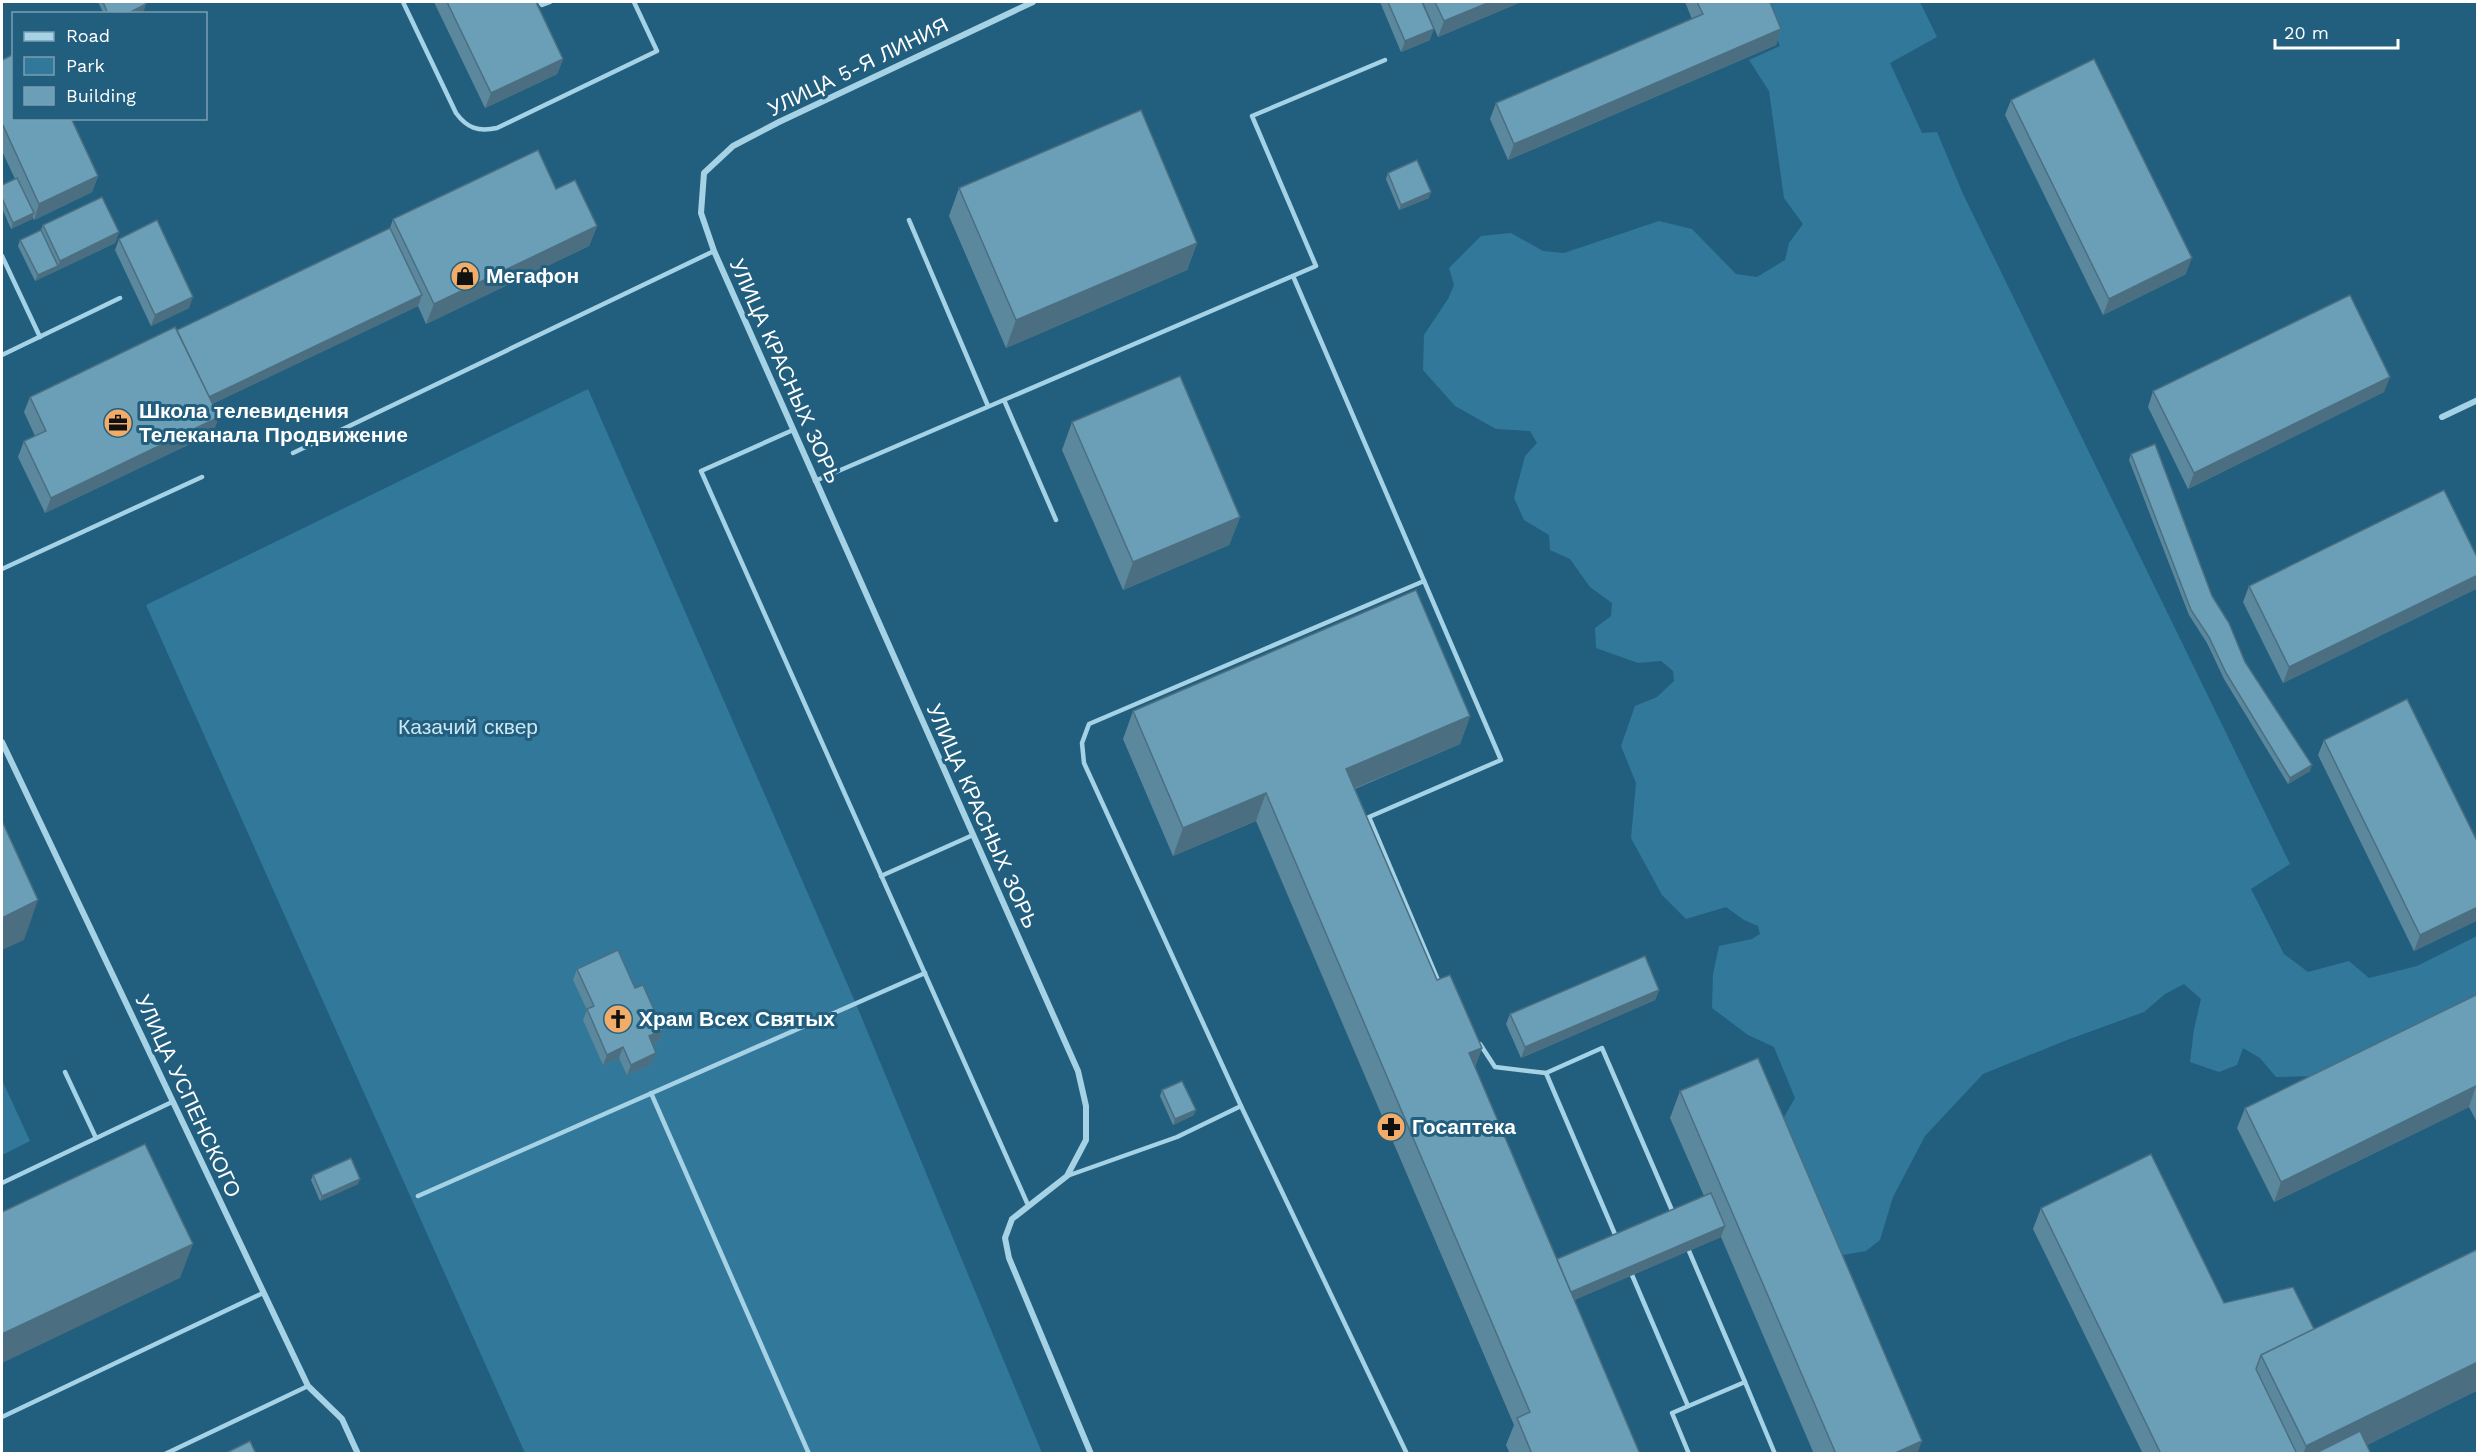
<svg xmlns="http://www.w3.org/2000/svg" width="2479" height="1455" font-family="'Work Sans',sans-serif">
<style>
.green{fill:#32789a}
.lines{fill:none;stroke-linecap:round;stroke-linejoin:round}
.service{stroke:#a6d2e6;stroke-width:4.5}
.minor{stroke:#a6d2e6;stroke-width:6}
.wall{fill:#5c889d}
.shaded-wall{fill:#4b6f80}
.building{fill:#6b9eb7;stroke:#4b6f80;stroke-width:1.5}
.labels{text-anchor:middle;stroke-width:6;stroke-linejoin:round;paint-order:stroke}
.street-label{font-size:21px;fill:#fff;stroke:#225f7e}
.poi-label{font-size:21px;font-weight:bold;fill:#fff;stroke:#225f7e;text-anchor:start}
.park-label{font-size:21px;fill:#cae7f5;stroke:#225f7e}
</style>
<rect width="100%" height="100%" fill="#225f7e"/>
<g class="green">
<path d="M 1760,2 L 1920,2 L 1937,37 L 1890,63 L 1922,133 L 1937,132 L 1963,194 L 2290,864 L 2251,889 L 2284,954 L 2308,972 L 2349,961 L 2369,978 L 2417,966 L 2477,936 L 2477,995 L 2319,1076 L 2276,1077 L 2260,1058 L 2243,1048 L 2237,1065 L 2219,1072 L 2190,1062 L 2194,1029 L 2201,999 L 2184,984 L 2165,994 L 2144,1012 L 2067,1040 L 1983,1074 L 1925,1136 L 1893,1197 L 1880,1240 L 1866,1251 L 1843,1255 L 1785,1150 L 1784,1117 L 1795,1098 L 1774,1047 L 1748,1035 L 1712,1008 L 1713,974 L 1719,946 L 1752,939 L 1760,934 L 1758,926 L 1744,920 L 1726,907 L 1686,919 L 1662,895 L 1631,838 L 1636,783 L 1621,746 L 1635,706 L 1657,697 L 1674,681 L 1673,671 L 1661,661 L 1638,663 L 1596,648 L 1595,628 L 1611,616 L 1612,603 L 1590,587 L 1570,559 L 1550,550 L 1549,535 L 1524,520 L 1514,498 L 1525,456 L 1537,443 L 1530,431 L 1496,429 L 1455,406 L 1423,370 L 1424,335 L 1448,299 L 1454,285 L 1449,268 L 1481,236 L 1511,233 L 1543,251 L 1564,253 L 1659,221 L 1692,229 L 1736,274 L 1757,277 L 1785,260 L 1789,243 L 1803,224 L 1784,198 L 1769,91 L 1749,60 L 1780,46 Z"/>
<path d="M 588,389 L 856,1004 L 1042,1453 L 525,1453 L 146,605 Z"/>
<path d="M 2,1080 L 30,1141 L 2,1155 Z"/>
</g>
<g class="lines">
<g class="service">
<path d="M 403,2 L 456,113 C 467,128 478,132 497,128 L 657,51 L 634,2"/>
<path d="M 540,2 L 542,5 L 550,2"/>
<path d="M 909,220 L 988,406"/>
<path d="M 2,256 L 40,337"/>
<path d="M 1293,276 L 1501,760 L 1369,817 L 1440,985"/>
<path d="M 2,355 L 120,298"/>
<path d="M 1004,400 L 1056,520"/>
<path d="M 793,430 L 701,471 L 1028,1205"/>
<path d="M 293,453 L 714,251"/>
<path d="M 815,481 L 1316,266 L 1252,116 L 1385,60"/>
<path d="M 2,569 L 202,477"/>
<path d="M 881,876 L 973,835"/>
<path d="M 1480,1044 L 1495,1067 L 1546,1073"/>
<path d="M 65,1072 L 96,1138"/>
<path d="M 651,1093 L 809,1454"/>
<path d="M 1241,1106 L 1407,1454"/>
<path d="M 1067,1176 L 1177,1137 L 1241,1106 L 1084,763 L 1082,743 L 1089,724 L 1424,581"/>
<path d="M 2,1183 L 172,1102"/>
<path d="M 418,1196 L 925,973"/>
<path d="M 1617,1239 L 1546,1073 L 1602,1048 L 1674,1215"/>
<path d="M 1689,1251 L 1745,1382 L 1672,1413 L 1689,1454"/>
<path d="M 1632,1275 L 1688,1406"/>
<path d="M 1745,1382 L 1775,1454"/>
<path d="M 2,1417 L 263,1293"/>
<path d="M 165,1454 L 308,1386"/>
</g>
<g class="minor">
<path d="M 1033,2 L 779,122 L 733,146 L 704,173 L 701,213 L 714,251 L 1078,1071 L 1086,1106 L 1086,1140 L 1067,1176 L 1012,1219 L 1005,1238 L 1009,1258 L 1091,1454"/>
<path d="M 2442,417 L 2478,400"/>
<path d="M 2,742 L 308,1386 L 342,1419 L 358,1454"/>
</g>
</g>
<g class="wall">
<path d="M 98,2 L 145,2 L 144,10 L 137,14 L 104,14 Z"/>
<path d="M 434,2 L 536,2 L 563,59 L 557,74 L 485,108 Z"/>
<path d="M 1380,2 L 1422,2 L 1430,40 L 1401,52 Z"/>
<path d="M 1423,2 L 1521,2 L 1438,37 Z"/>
<path d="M 1685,2 L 1770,2 L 1781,29 L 1776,45 L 1508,160 L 1490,119 L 1496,103 L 1692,19 Z"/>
<path d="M 2,60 L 98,176 L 92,192 L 34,220 L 32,217 L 32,219 L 11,229 L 2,208 L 2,185 L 15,179 L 2,151 Z"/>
<path d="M 2011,100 L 2186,274 L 2103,315 L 2005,115 Z"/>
<path d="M 1388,173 L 1429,198 L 1399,210 L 1386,179 Z"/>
<path d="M 959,188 L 1197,243 L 1187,270 L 1006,348 L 949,216 Z"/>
<path d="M 556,189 L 597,226 L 589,246 L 426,324 L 418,306 L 212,404 L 213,433 L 45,513 L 18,457 L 24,441 L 35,436 L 24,412 L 30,397 L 177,330 L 390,228 L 393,219 Z"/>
<path d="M 43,225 L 119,232 L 115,243 L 35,281 L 18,246 L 20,240 L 41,230 Z"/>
<path d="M 119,239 L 189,308 L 151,326 L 115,250 Z"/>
<path d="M 2153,391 L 2384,392 L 2188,489 L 2148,407 Z"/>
<path d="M 1072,422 L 1240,517 L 1229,545 L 1123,590 L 1062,450 Z"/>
<path d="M 2131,454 L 2212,596 L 2245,662 L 2310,771 L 2288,784 L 2224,679 L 2207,643 L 2189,615 L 2129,460 Z"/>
<path d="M 2478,559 L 2478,588 L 2283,683 L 2243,602 L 2249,586 Z"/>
<path d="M 1133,711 L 1470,716 L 1460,744 L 1355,789 L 1437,980 L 1482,1048 L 1475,1067 L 1557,1259 L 1704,1196 L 1670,1118 L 1680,1091 L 1917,1454 L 1814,1454 L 1721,1237 L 1574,1300 L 1640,1454 L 1510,1454 L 1506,1445 L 1514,1425 L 1256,821 L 1173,856 L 1123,739 Z"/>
<path d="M 2324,740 L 2478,843 L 2478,920 L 2414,951 L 2318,755 Z"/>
<path d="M 577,969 L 663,1030 L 659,1041 L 652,1044 L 652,1064 L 627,1075 L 619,1058 L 603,1065 L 583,1020 L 587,1010 L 573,980 Z"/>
<path d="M 1659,990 L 1655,1000 L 1521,1058 L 1506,1024 L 1510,1014 Z"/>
<path d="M 2478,994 L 2478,1124 L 2469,1107 L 2274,1202 L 2237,1128 L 2245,1108 Z"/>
<path d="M 1162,1090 L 1194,1115 L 1173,1125 L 1160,1096 Z"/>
<path d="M 313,1175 L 358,1184 L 320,1201 L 311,1180 Z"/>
<path d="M 2041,1208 L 2224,1303 L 2314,1329 L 2478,1249 L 2478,1390 L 2367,1445 L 2371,1454 L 2143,1454 L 2033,1229 Z"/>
</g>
<g class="shaded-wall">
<path d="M 1490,2 L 1521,2 L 1438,37 L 1444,21 Z"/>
<path d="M 146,4 L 144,10 L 137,14 L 127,14 Z"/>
<path d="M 1434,29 L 1430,40 L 1401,52 L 1405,41 Z"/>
<path d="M 1781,29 L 1776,45 L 1508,160 L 1514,144 Z"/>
<path d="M 563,59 L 557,74 L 485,108 L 491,93 Z"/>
<path d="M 98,176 L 92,192 L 34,220 L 39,204 Z"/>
<path d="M 1431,192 L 1429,198 L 1399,210 L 1401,205 Z"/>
<path d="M 34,213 L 32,219 L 11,229 L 13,223 Z"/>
<path d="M 597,226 L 589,246 L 426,324 L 434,304 Z"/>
<path d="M 119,232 L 115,243 L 35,281 L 38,275 L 58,266 L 60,261 Z"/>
<path d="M 1197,243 L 1187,270 L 1006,348 L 1016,320 Z"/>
<path d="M 2192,258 L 2186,274 L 2103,315 L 2109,299 Z"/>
<path d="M 422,295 L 418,306 L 202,409 L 206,398 Z"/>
<path d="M 193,297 L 189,308 L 151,326 L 155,315 Z"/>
<path d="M 2390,377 L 2384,392 L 2188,489 L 2194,473 Z"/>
<path d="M 219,417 L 213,433 L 45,513 L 51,498 Z"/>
<path d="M 1240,517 L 1229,545 L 1123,590 L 1133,562 Z"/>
<path d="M 2478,575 L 2478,588 L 2283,683 L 2289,667 Z"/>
<path d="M 1470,716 L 1460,744 L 1336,796 L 1346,769 Z"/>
<path d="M 2312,765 L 2310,771 L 2288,784 L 2290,778 Z"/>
<path d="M 1266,793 L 1256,821 L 1173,856 L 1183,828 Z"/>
<path d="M 38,900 L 24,940 L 2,950 L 2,918 Z"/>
<path d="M 2478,907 L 2478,920 L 2414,951 L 2420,935 Z"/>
<path d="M 1659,990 L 1655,1000 L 1521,1058 L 1525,1047 Z"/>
<path d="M 663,1030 L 659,1041 L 645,1047 L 649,1036 Z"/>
<path d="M 623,1047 L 619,1058 L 603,1065 L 607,1055 Z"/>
<path d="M 1482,1048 L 1472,1075 L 1469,1053 Z"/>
<path d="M 656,1053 L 652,1064 L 627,1075 L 631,1065 Z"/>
<path d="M 2476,1086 L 2469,1107 L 2274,1202 L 2281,1182 Z"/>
<path d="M 1196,1110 L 1194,1115 L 1173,1125 L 1175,1119 Z"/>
<path d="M 360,1179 L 358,1184 L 320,1201 L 322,1196 Z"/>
<path d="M 1725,1226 L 1721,1237 L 1556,1308 L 1560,1297 Z"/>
<path d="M 193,1244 L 180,1278 L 2,1363 L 2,1334 Z"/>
<path d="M 2478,1362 L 2478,1390 L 2349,1454 L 2303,1454 L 2306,1446 Z"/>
<path d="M 1922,1441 L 1917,1454 L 1893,1454 Z"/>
</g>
<g class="building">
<path d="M 103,2 L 145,2 L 146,4 L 127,14 L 108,14 Z"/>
<path d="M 447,2 L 536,2 L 563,59 L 491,93 Z"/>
<path d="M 1388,2 L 1422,2 L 1434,29 L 1405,41 Z"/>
<path d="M 1435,2 L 1490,2 L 1444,21 Z"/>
<path d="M 1697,2 L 1770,2 L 1781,29 L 1514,144 L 1496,103 L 1703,14 Z"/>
<path d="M 14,54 L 14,118 L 71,118 L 98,176 L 39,204 L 2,123 L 2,60 Z"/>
<path d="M 2094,59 L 2192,258 L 2109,299 L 2011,100 Z"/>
<path d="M 1141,110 L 1197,243 L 1016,320 L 959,188 Z"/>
<path d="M 538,150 L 556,189 L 575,180 L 597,226 L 434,304 L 393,219 Z"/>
<path d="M 1417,160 L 1431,192 L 1401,205 L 1388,173 Z"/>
<path d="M 17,178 L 34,213 L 13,223 L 2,198 L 2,185 Z"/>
<path d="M 102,197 L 119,232 L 60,261 L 43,225 Z"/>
<path d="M 157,220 L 193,297 L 155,315 L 119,239 Z"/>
<path d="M 390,228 L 422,295 L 209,397 L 177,330 Z"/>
<path d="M 41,230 L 58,266 L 38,275 L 20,240 Z"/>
<path d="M 2350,295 L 2390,377 L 2194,473 L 2153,391 Z"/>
<path d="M 175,327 L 219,417 L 51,498 L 24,441 L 46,431 L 30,397 Z"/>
<path d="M 1180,376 L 1240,517 L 1133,562 L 1072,422 Z"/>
<path d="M 2155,444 L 2212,596 L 2229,623 L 2245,662 L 2312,765 L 2290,778 L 2226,673 L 2209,637 L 2191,610 L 2131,454 Z"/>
<path d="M 2444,490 L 2478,559 L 2478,575 L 2289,667 L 2249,586 Z"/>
<path d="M 1416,590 L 1470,716 L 1346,769 L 1437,980 L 1450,975 L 1482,1048 L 1469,1053 L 1640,1454 L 1532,1454 L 1517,1418 L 1530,1412 L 1266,793 L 1183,828 L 1133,711 Z"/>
<path d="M 2407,699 L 2478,843 L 2478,907 L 2420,935 L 2324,740 Z"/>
<path d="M 2,821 L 38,900 L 2,918 Z"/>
<path d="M 618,950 L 635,988 L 643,985 L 663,1030 L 649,1036 L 656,1053 L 631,1065 L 623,1047 L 607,1055 L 587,1009 L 594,1006 L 577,969 Z"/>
<path d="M 1645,956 L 1659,990 L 1525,1047 L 1510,1014 Z"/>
<path d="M 2478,994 L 2478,1089 L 2476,1086 L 2281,1182 L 2245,1108 Z"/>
<path d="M 1758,1058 L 1922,1441 L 1893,1454 L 1836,1454 L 1680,1091 Z"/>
<path d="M 1182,1081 L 1196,1110 L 1175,1119 L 1162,1090 Z"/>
<path d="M 145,1144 L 193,1244 L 2,1334 L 2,1212 Z"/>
<path d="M 2151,1154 L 2224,1303 L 2293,1287 L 2314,1329 L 2261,1355 L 2256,1369 L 2297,1454 L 2161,1454 L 2041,1208 Z"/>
<path d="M 351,1158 L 360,1179 L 322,1196 L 313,1175 Z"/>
<path d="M 1711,1193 L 1725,1226 L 1571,1292 L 1557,1259 Z"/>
<path d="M 2478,1249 L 2478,1362 L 2306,1446 L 2261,1355 Z"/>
<path d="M 2360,1431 L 2371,1454 L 2314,1454 Z"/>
<path d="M 250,1441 L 256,1454 L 224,1454 Z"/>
</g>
<defs>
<g id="shop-disc" transform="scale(1.5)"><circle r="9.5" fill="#f2ac69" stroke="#225f7e"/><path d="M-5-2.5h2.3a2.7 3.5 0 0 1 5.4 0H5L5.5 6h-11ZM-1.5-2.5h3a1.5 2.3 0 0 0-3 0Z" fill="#111"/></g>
<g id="office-disc" transform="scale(1.5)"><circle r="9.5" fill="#f2ac69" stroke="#225f7e"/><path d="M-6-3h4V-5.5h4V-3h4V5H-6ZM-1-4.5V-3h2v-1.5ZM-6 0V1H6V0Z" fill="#111"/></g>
<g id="church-disc" transform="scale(1.5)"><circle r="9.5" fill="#f2ac69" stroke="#225f7e"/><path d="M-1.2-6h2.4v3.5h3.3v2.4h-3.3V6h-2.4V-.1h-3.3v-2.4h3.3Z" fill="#111"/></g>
<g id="pharmacy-disc" transform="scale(1.5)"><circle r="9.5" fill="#f2ac69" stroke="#225f7e"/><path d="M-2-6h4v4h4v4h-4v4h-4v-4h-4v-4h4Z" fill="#111"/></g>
</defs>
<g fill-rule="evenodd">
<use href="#shop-disc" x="465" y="276"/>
<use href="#office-disc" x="118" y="423"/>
<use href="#church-disc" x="618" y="1019"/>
<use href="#pharmacy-disc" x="1391" y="1127"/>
</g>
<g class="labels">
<g class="street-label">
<text transform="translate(858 67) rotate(-26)" y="7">УЛИЦА 5-Я ЛИНИЯ</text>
<text transform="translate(785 371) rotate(66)" y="7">УЛИЦА КРАСНЫХ ЗОРЬ</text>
<text transform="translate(982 816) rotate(66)" y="7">УЛИЦА КРАСНЫХ ЗОРЬ</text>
<text transform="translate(188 1096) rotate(65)" y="7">УЛИЦА УСПЕНСКОГО</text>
</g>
<g class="poi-label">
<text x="486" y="283">Мегафон</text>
<text x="139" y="418">Школа телевидения<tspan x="139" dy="24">Телеканала Продвижение</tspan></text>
<text x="639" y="1026">Храм Всех Святых</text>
<text x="1412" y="1134">Госаптека</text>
</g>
<g class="park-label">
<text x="468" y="734">Казачий сквер</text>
</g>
</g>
<rect width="2479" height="1455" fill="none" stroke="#ffffff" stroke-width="6"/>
<rect x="12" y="12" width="195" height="108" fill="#225f7e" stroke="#7a9fb2" stroke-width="1.5"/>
<rect x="24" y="32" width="30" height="9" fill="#a6d2e6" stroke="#7a9fb2" stroke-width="1.5"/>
<text x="66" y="42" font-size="18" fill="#ffffff">Road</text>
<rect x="24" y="57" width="30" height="18" fill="#32789a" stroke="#7a9fb2" stroke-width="1.5"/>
<text x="66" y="72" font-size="18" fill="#ffffff">Park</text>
<rect x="24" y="87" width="30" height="18" fill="#6b9eb7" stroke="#7a9fb2" stroke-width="1.5"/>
<text x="66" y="102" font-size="18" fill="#ffffff">Building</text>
<path d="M2275 39v9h123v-9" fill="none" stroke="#ffffff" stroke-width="3"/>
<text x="2284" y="39" font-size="18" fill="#ffffff" stroke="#225f7e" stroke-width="4.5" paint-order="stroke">20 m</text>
</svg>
